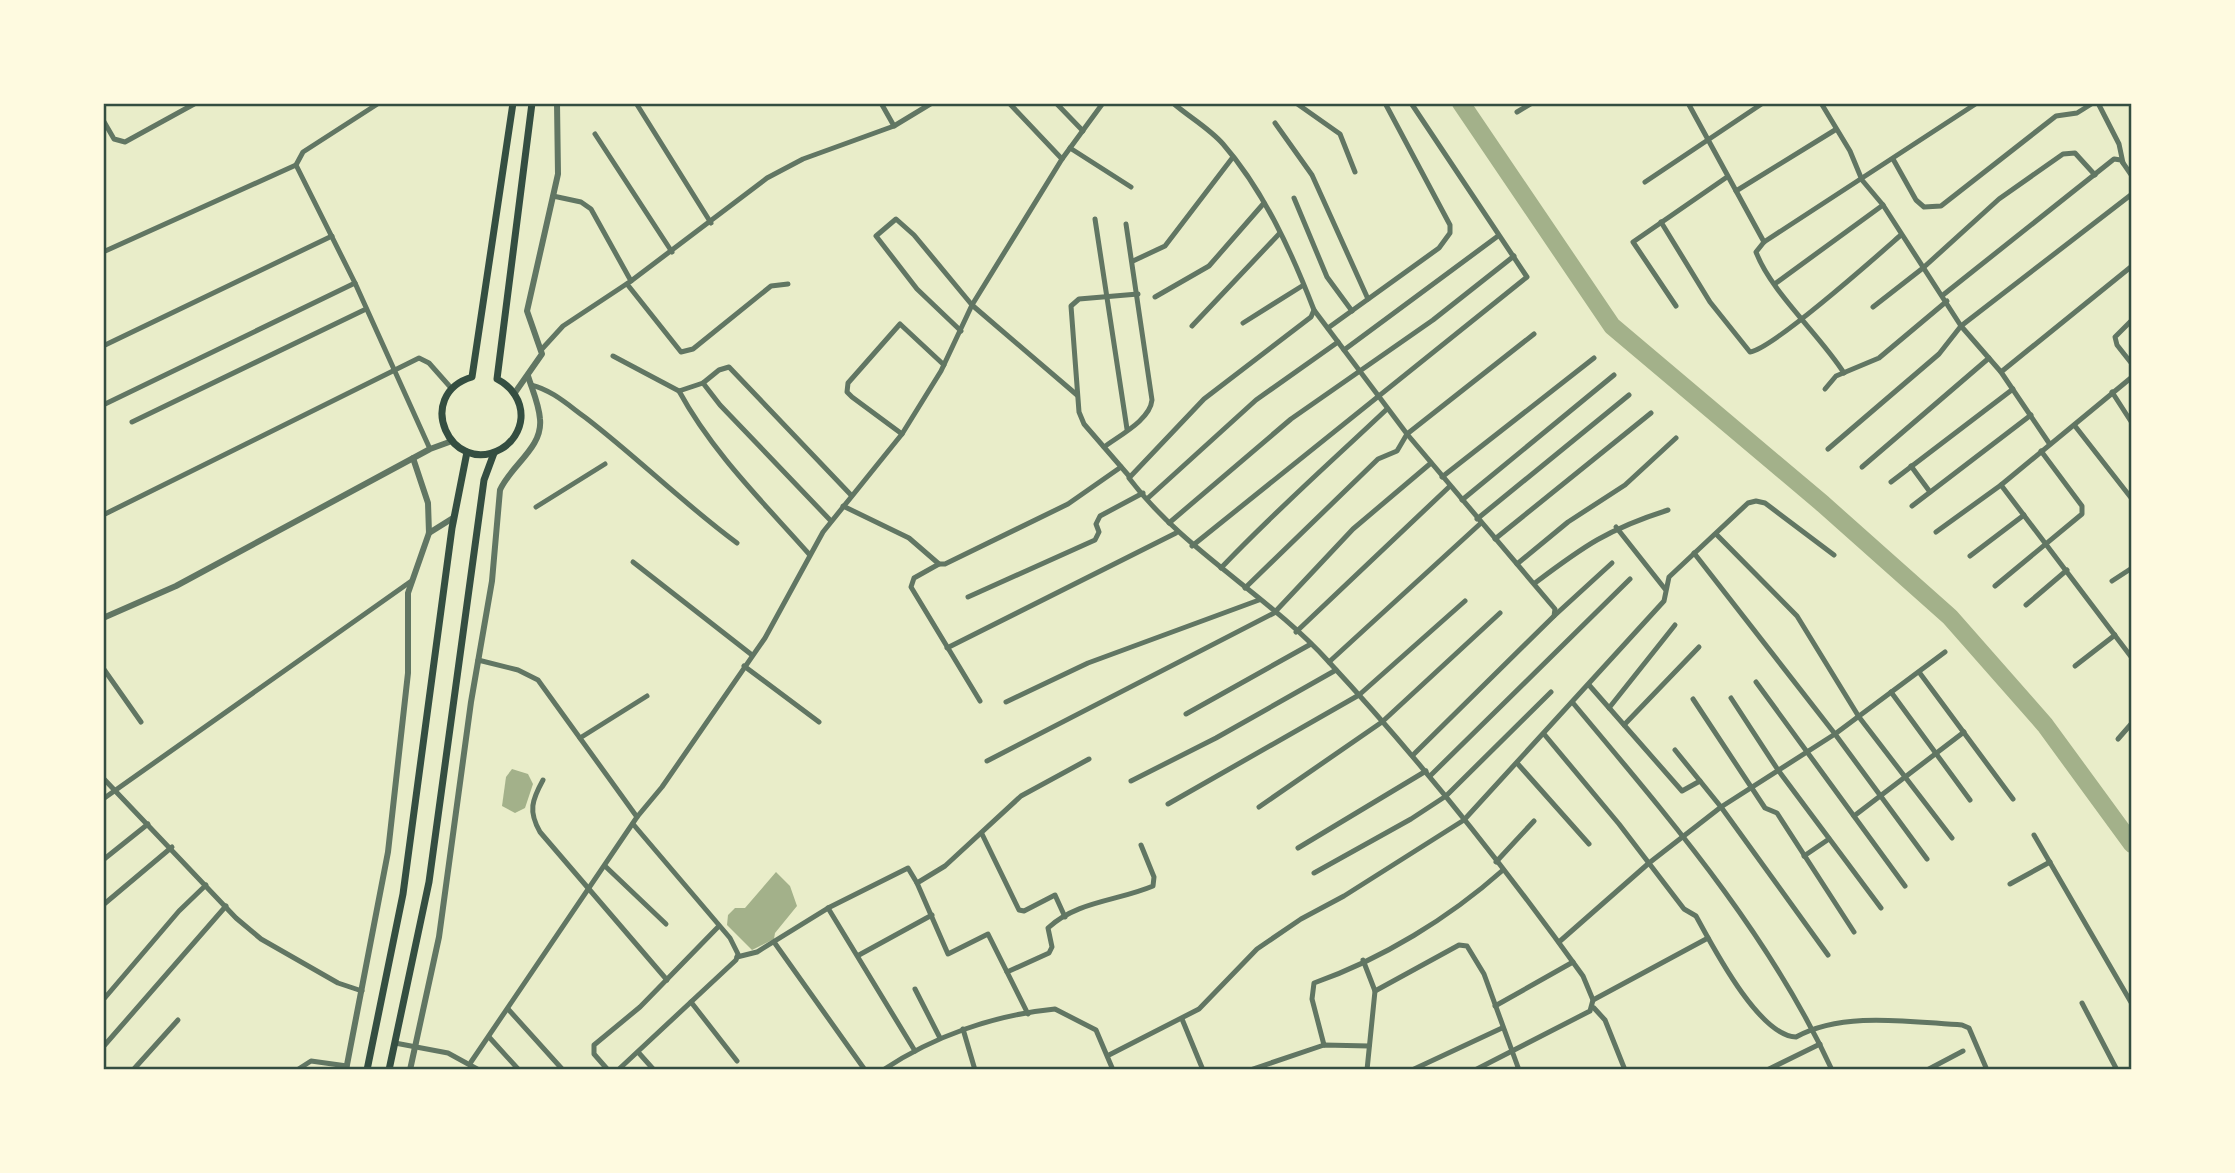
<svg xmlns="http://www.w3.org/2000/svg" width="2235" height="1173" font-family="'Golos Text',sans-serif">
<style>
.water{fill:#a3b18a}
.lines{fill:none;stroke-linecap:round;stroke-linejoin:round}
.river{stroke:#a3b18a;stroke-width:18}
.minor{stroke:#617663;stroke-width:5}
.tertiary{stroke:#617663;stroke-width:6}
.secondary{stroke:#344e41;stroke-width:7}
.neatline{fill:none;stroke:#344e41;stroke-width:2.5}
</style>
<rect width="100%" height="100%" fill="#e9edc9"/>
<g class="water">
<path d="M 512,769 L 528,774 L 533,784 L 525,808 L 515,813 L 502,806 L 506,777 Z"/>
<path d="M 776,872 L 790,886 L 797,906 L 775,933 L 774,939 L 752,950 L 727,925 L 728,915 L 735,908 L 745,908 Z"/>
</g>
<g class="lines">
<path class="river" d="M 1461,103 L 1612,326 L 1823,504 L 1950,617 L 2045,725 L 2132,844"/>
<g class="minor">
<path d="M 379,103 L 303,152 L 296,165 L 355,283 L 430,449"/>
<path d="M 636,103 L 711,223"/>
<path d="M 881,103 L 894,126"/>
<path d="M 1009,103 L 1062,159"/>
<path d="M 1056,103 L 1083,131"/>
<path d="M 1173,103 C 1189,117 1209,128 1223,144 C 1264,191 1292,253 1314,310 L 1311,317 L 1204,399 L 1129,478 C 1184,551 1267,594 1328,661 C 1420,760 1504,866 1583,976 L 1593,1000 L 1590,1011 L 1475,1070"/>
<path d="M 1296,103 L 1340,134 L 1355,172"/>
<path d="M 1688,103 L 1764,242"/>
<path d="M 1821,103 L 1850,151 L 1862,180 L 1883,205 L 1961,326 L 2001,372 L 2049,443"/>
<path d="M 2098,103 L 2119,144 L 2123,163"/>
<path d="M 1517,112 L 1532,103"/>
<path d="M 103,120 L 114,139 L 125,142 L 196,103"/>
<path d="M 1275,123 L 1312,175 L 1368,299"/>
<path d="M 595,134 L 672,252"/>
<path d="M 1070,148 L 1131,187"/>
<path d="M 1893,159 L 1916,200 L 1924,207 L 1941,206 L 2056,116 L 2077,113 L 2093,103"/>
<path d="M 1645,182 L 1763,103"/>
<path d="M 1736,191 L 1835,130"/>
<path d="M 553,196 L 581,202 L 591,209 L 631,281"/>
<path d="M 1294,198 L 1327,277 L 1352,311"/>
<path d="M 1095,219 L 1127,429"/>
<path d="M 1661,222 L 1710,302 L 1750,352 C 1773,349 1877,256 1901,235"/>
<path d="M 103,252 L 296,165"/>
<path d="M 1133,261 L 1165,246 L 1233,157"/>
<path d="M 1776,283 L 1883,205"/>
<path d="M 627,284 L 681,352 L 693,349 L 771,286 L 788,284"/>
<path d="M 1943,295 L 2114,159 L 2121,160 L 2132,176"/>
<path d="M 1155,297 L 1209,266 L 1264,203"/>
<path d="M 1676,306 L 1633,242 L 1727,177"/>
<path d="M 1873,307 L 1923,268 L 1999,199 L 2063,154 L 2075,153 L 2095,175"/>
<path d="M 1314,310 L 1407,434 L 1555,609 L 1554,616 L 1413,755"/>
<path d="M 2132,320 L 2115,337 L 2117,345 L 2132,364"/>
<path d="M 1243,323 L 1302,286"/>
<path d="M 1192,326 L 1279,234"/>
<path d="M 1328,328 L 1439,248 L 1450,233 L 1450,225 L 1385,103"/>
<path d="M 961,331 L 917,289 L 876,236 L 896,219 L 914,235 L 972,305 L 1077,395"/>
<path d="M 103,346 L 332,236"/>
<path d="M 542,349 L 563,326 L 631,281 L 767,178 L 803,159 L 894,126 L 932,103"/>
<path d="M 1344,350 L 1498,236"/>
<path d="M 613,356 L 679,391 L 703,383 L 719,370 L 729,367 L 851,495"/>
<path d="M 2001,372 L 2132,266"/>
<path d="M 1844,373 C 1820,335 1771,292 1756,252 L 1764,242 L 1977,103"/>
<path d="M 703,383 L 720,405 L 831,521"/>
<path d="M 531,385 C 552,390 568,405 586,418 C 638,458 684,504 737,543"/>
<path d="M 1825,389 L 1836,376 L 1879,358 L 1947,301"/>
<path d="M 679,391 C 712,452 763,502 809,554"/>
<path d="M 2112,392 L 2132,423"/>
<path d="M 103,405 L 355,283"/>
<path d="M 132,422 L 364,310"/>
<path d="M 2075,426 L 2132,499"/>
<path d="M 902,434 L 852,397 L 847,392 L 848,383 L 900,324 L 944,365"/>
<path d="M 1104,447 C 1120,435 1150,420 1152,400 L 1126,224"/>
<path d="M 1828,449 L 1939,354 L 1961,326 L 2132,194"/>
<path d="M 1911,466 L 1930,492"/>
<path d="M 1862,467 L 1989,358"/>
<path d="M 1129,476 L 1084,424 L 1079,412 L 1071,306 L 1079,299 L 1138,294"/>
<path d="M 1442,477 L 1594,358"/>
<path d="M 1891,482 L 2013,389"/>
<path d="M 2001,485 L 2132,658"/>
<path d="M 1148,498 L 1256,400 L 1338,342"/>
<path d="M 1462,500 L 1614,375"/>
<path d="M 843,506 L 909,538 L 939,564 L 945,564 L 1068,504 L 1121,467"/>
<path d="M 1912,506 L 2031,415"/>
<path d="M 536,507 L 605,464"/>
<path d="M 103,515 L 419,358 L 429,363 L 452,389"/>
<path d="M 1477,519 L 1629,395"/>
<path d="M 1169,523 L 1291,419 L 1433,320 L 1514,256"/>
<path d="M 1616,527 L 1665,589"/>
<path d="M 1936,532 L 2001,485 L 2132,377"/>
<path d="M 1716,534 L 1797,616 L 1859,717 L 1952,838"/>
<path d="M 1495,539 L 1651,413"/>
<path d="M 1192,546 L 1527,277 L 1411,103"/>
<path d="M 1694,553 L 1835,734 L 1927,859"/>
<path d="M 1970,556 L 2024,515"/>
<path d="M 633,562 L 752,655"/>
<path d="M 939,564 L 914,578 L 911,587 L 980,701"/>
<path d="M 1517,564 L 1568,522 L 1625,485 L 1676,438"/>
<path d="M 1221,568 C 1274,512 1331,462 1387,409"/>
<path d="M 2112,581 L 2132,568"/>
<path d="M 1535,583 C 1584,546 1608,529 1668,510"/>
<path d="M 1995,586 L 2082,514 L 2082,506 L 2041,451"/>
<path d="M 1245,588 L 1378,459 L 1397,451 L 1407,434 L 1534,334"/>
<path d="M 968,597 L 1095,540 L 1099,532 L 1096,524 L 1100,516 L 1143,493"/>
<path d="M 2026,605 L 2067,570"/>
<path d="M 1554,616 L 1612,563"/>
<path d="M 1296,632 L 1449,487"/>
<path d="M 947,648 L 1176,533"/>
<path d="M 478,660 L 518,670 L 538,680 L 637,817"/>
<path d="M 1329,662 L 1481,523"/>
<path d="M 744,666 L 819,722"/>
<path d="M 2075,666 L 2115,635"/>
<path d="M 103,668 L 141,722"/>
<path d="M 1919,672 L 2013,799"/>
<path d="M 1756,682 L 1905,886"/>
<path d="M 1589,685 L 1682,791 L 1700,781"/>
<path d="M 1891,692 L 1970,800"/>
<path d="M 1731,698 L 1778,770 L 1881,908"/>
<path d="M 1693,699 L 1765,808 L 1777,813 L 1854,932"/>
<path d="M 1006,702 L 1088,663 L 1259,600"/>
<path d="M 1573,703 C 1669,818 1769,933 1832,1070"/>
<path d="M 1609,708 L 1675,625"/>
<path d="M 1186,714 L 1311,644"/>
<path d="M 1624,725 L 1699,647"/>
<path d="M 1544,734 L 1619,824 L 1684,909 L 1696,916 C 1713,947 1759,1036 1796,1037 C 1843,1011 1910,1022 1962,1025 L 1969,1028 L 1987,1070"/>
<path d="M 580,738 L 647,696"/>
<path d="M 2118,739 L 2132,723"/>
<path d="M 1675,750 L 1721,807 L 1828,955"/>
<path d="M 987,761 L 1274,613 L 1353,529 L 1431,463"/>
<path d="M 1517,763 L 1589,844"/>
<path d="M 1430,776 L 1630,579"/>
<path d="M 103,778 L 236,918 L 261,939 L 338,983 L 362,991"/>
<path d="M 543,780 C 532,800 528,811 540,832 L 667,980"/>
<path d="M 1131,781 L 1216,738 L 1336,670"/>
<path d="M 103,799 L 410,582"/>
<path d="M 1168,804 L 1359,695 L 1465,601"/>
<path d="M 1259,807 L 1382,722 L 1500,613"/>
<path d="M 1854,816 L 1964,732"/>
<path d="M 982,834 L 1019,910 L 1024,911 L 1055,895 L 1065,917"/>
<path d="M 2034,835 L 2132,1004"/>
<path d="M 1298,848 L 1426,771"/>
<path d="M 1804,856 L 1829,839"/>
<path d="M 103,860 L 148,824"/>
<path d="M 1496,862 L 1534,821"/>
<path d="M 605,866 L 666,924"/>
<path d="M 1314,873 L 1411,819 L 1446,796 L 1551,692"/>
<path d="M 917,883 L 948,954 L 988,934 L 1007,972"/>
<path d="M 2010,884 L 2050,862"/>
<path d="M 103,905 L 172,847"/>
<path d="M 828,908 L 915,1051"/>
<path d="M 774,942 L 865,1070"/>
<path d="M 1559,942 L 1649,863 L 1721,807 L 1835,734 L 1945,652"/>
<path d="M 859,955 L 932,915"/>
<path d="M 737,957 L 757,952 L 828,908 L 908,868 L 917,883 L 945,866 L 1021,796 L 1089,759"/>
<path d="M 1363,960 L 1375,991 L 1367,1070"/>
<path d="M 915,989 L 940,1038"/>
<path d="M 1375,991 L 1459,945 L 1467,946 L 1484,974 L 1519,1070"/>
<path d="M 103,1000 L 179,911 L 206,885"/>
<path d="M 1593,1000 L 1708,938"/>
<path d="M 691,1002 L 737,1061"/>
<path d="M 2082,1003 L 2117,1070"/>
<path d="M 1495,1006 L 1573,962"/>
<path d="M 1594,1008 L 1605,1020 L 1625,1070"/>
<path d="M 508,1009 L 563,1070"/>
<path d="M 1028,1014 L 1007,972 L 1049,953 L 1052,947 L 1048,928 C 1077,901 1118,901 1153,886 L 1154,877 L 1141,845"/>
<path d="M 1182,1019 L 1203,1070"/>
<path d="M 963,1029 L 975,1070"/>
<path d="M 489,1037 L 519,1070"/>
<path d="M 395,1043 L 448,1053 L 479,1070"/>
<path d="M 1324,1045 L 1312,999 L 1314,983 C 1382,959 1449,918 1503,870"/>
<path d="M 103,1047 L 226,906"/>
<path d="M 638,1052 L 654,1070"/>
<path d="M 1109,1055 L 1199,1009 L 1257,949 L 1301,919 L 1344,896 L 1464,820 L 1664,601 L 1669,577 L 1748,503 L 1756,501 L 1765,503 L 1834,555"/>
<path d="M 471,1062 L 637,817 L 662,787 L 765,638 L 823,532 L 902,434 L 941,371 L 972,305 L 1062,159 L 1103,103"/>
<path d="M 133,1070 L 178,1020"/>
<path d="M 297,1070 L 311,1061 L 347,1066"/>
<path d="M 608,1070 L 594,1054 L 594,1045 L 640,1007 L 719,926"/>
<path d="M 618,1070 L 736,960 L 738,954 L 730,938 L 633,824"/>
<path d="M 883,1070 C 934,1036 994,1015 1055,1009 L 1096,1030 L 1113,1070"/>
<path d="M 1250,1070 L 1324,1045 L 1369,1046"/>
<path d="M 1412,1070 L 1502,1028"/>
<path d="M 1767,1070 L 1820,1044"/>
<path d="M 1927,1070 L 1963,1051"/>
</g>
<g class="tertiary">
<path d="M 514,394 L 542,354 L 527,311 L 558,174 L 557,103"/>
<path d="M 429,533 L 453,518"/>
<path d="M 103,618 L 176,586 L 430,449 L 452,441"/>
<path d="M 346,1070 L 388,852 L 408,673 L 408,593 L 429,533 L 428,503 L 413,458"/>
<path d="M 410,1070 L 439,937 L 471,702 L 492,581 L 500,490 C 511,465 543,448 540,419 C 539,404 532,389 528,376"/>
</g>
<g class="secondary">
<path d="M 513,103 L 472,377 C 413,395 451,477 501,449 C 512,443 520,431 521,418 C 522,401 512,387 497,379 L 532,103"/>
<path d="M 367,1070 L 403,894 L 452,528 L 467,452"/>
<path d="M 389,1070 L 429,882 L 484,480 L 494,453"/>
</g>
</g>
<rect width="2235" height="1173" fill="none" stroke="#fefae0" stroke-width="210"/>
<rect x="105" y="105" width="2025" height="963" class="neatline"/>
</svg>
